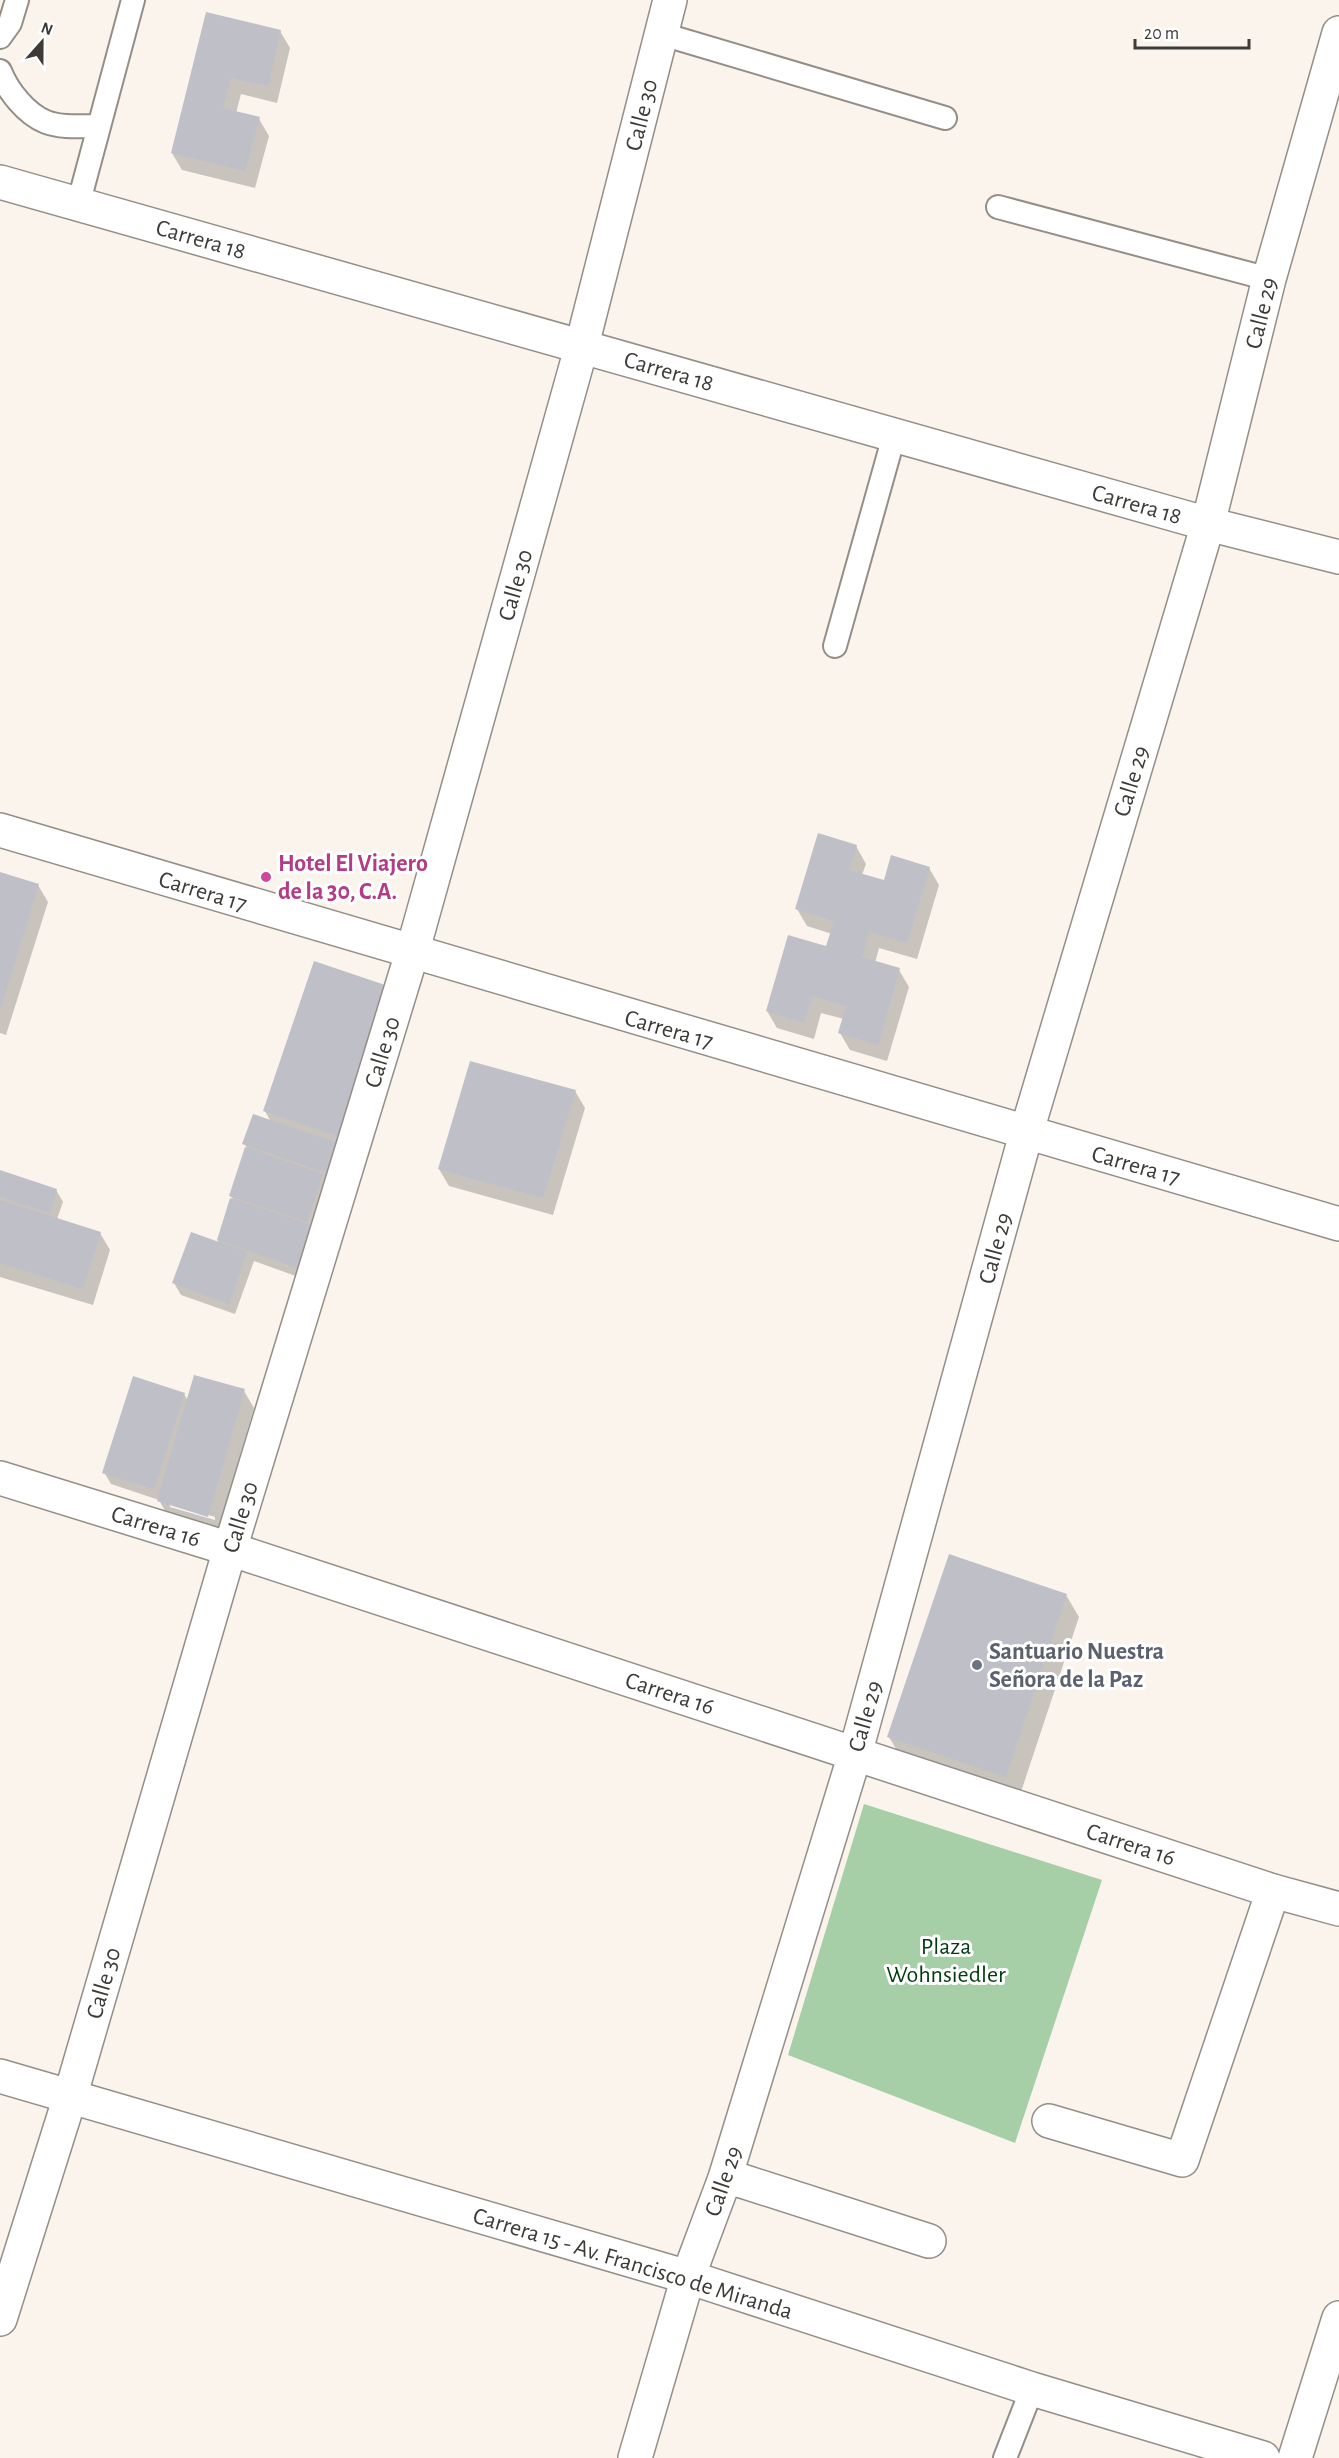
<svg xmlns="http://www.w3.org/2000/svg" width="1339" height="2458" font-family="'Alegreya Sans',sans-serif">
<style>
.green{fill:#a6cfa8}
.shadow{fill:#0003;fill-rule:evenodd}
.building{fill:#bfbfc7}
.lines{fill:none;stroke-linecap:round;stroke-linejoin:round}
.lane-casing{stroke:#948e88;stroke-width:26}
.street-casing{stroke:#948e88;stroke-width:36}
.lane{stroke:#fff;stroke-width:22}
.street{stroke:#fff;stroke-width:33}
.hotel-dot{fill:#d1479c;stroke:#fff;stroke-width:2}
.worship-dot{fill:#6b7280;stroke:#fff;stroke-width:2}
.labels{text-anchor:middle;stroke-width:6;stroke-linejoin:round;paint-order:stroke}
.street-label{font-size:24px;fill:#3d3b38;stroke:#fff}
.hotel-label{font-size:24px;font-weight:bold;fill:#b23c85;stroke:#fff;text-anchor:start}
.worship-label{font-size:24px;font-weight:bold;fill:#5b616d;stroke:#fff;text-anchor:start}
.park-label{font-size:24px;fill:#003c0d;stroke:#fff}
</style>
<rect width="100%" height="100%" fill="#faf4ed"/>
<path class="green" d="M 864,1804 L 1102,1880 L 1015,2143 L 788,2055 Z"/>
<g class="shadow">
<path d="M 207,14 L 280,31 L 290,48 L 277,103 L 241,94 L 236,113 L 259,119 L 269,136 L 255,188 L 182,170 L 172,153 Z"/>
<path d="M 856,846 L 866,864 L 862,875 L 885,882 L 929,868 L 939,885 L 917,959 L 879,948 L 875,963 L 899,970 L 909,987 L 887,1061 L 850,1050 L 840,1033 L 844,1019 L 821,1013 L 814,1039 L 777,1028 L 767,1011 L 827,948 L 832,934 L 807,926 L 797,909 Z"/>
<path d="M 0,873 L 38,885 L 48,902 L 6,1035 L 0,1033 Z"/>
<path d="M 387,987 L 304,1279 L 254,1261 L 235,1314 L 181,1295 L 174,1283 L 217,1243 L 231,1200 L 234,1201 L 231,1196 L 247,1148 L 244,1143 L 271,1122 L 265,1111 Z"/>
<path d="M 575,1091 L 585,1108 L 553,1215 L 449,1186 L 439,1169 Z"/>
<path d="M 0,1172 L 56,1190 L 63,1202 L 57,1219 L 100,1233 L 110,1250 L 93,1305 L 0,1277 Z"/>
<path d="M 244,1391 L 254,1408 L 217,1533 L 169,1518 L 159,1500 L 111,1484 L 104,1472 L 184,1394 L 188,1401 ZM 170,1504 L 215,1517 L 215,1520 L 170,1507 Z"/>
<path d="M 1066,1595 L 1079,1617 L 1019,1798 L 902,1759 L 889,1737 Z"/>
</g>
<g class="building">
<path d="M 206,12 L 281,30 L 268,86 L 231,78 L 223,108 L 260,117 L 245,171 L 171,153 Z"/>
<path d="M 818,833 L 857,845 L 849,870 L 884,880 L 891,855 L 930,867 L 907,943 L 869,932 L 862,957 L 900,968 L 878,1045 L 838,1033 L 846,1006 L 812,996 L 804,1023 L 766,1011 L 788,935 L 826,946 L 834,921 L 795,909 Z"/>
<path d="M 0,872 L 39,884 L 1,1007 L 0,1006 Z"/>
<path d="M 314,961 L 388,986 L 337,1136 L 263,1111 Z"/>
<path d="M 470,1061 L 576,1090 L 543,1198 L 438,1169 Z"/>
<path d="M 253,1114 L 337,1143 L 327,1173 L 242,1144 Z"/>
<path d="M 245,1147 L 323,1174 L 307,1222 L 229,1196 Z"/>
<path d="M 0,1170 L 57,1189 L 50,1213 L 0,1197 Z"/>
<path d="M 230,1198 L 311,1225 L 298,1268 L 217,1240 Z"/>
<path d="M 0,1200 L 101,1232 L 83,1289 L 0,1263 Z"/>
<path d="M 191,1232 L 247,1252 L 229,1304 L 172,1283 Z"/>
<path d="M 194,1375 L 245,1389 L 208,1517 L 157,1501 Z"/>
<path d="M 133,1376 L 185,1393 L 154,1489 L 102,1473 Z"/>
<path d="M 949,1554 L 1067,1594 L 1006,1777 L 887,1737 Z"/>
</g>
<g class="lines">
<g class="lane-casing">
<g id="lane">
<path d="M 662,34 L 945,118"/>
<path d="M 0,37 L 10,23 L 17,0"/>
<path d="M 0,71 C 8,91 26,114 46,122 C 62,128 81,126 98,126"/>
<path d="M 78,205 L 133,0"/>
<path d="M 998,207 L 1269,279"/>
<path d="M 835,646 L 894,436"/>
<path d="M 1005,2458 L 1032,2389"/>
</g>
</g>
<g class="street-casing">
<g id="street">
<path d="M 0,182 L 1208,524 L 1339,557"/>
<path d="M 0,830 L 1339,1224"/>
<path d="M 0,1478 L 230,1549 L 1273,1891 L 1339,1909"/>
<path d="M 0,2076 L 688,2277 L 1032,2389 L 1263,2458"/>
<path d="M 1049,2121 L 1182,2160 L 1273,1891"/>
<path d="M 725,2178 L 742,2181 L 929,2241"/>
<path d="M 0,2319 L 70,2097 L 230,1549 L 412,953 L 582,345 L 670,0"/>
<path d="M 635,2458 L 688,2277 L 725,2178 L 855,1754 L 1026,1134 L 1208,524 L 1269,279 L 1339,33"/>
<path d="M 1295,2458 L 1339,2318"/>
</g>
</g>
<use href="#lane" class="lane"/>
<use href="#street" class="street"/>
</g>
<circle class="hotel-dot" cx="266" cy="877" r="6"/>
<circle class="worship-dot" cx="977" cy="1665" r="6"/>
<g class="labels">
<g class="street-label">
<text transform="translate(641 115) rotate(-76)" y="8">Calle 30</text>
<text transform="translate(201 239) rotate(16)" y="8">Carrera 18</text>
<text transform="translate(1261 313) rotate(-76)" y="8">Calle 29</text>
<text transform="translate(669 371) rotate(16)" y="8">Carrera 18</text>
<text transform="translate(1137 504) rotate(16)" y="8">Carrera 18</text>
<text transform="translate(515 585) rotate(-74)" y="8">Calle 30</text>
<text transform="translate(1131 781) rotate(-73)" y="8">Calle 29</text>
<text transform="translate(203 891) rotate(17)" y="8">Carrera 17</text>
<text transform="translate(669 1029) rotate(16)" y="8">Carrera 17</text>
<text transform="translate(382 1052) rotate(-73)" y="8">Calle 30</text>
<text transform="translate(1136 1165) rotate(16)" y="8">Carrera 17</text>
<text transform="translate(995 1248) rotate(-75)" y="8">Calle 29</text>
<text transform="translate(240 1517) rotate(-73)" y="8">Calle 30</text>
<text transform="translate(156 1526) rotate(17)" y="8">Carrera 16</text>
<text transform="translate(670 1693) rotate(18)" y="8">Carrera 16</text>
<text transform="translate(865 1716) rotate(-74)" y="8">Calle 29</text>
<text transform="translate(1131 1844) rotate(18)" y="8">Carrera 16</text>
<text transform="translate(103 1983) rotate(-74)" y="8">Calle 30</text>
<text transform="translate(723 2181) rotate(-71)" y="8">Calle 29</text>
<text transform="translate(633 2263) rotate(17)" y="8">Carrera 15 - Av. Francisco de Miranda</text>
</g>
<g class="hotel-label">
<text x="278" y="871">Hotel El Viajero<tspan x="278" dy="28">de la 30, C.A.</tspan></text>
</g>
<g class="worship-label">
<text x="989" y="1659">Santuario Nuestra<tspan x="989" dy="28">Señora de la Paz</tspan></text>
</g>
<g class="park-label">
<text x="946" y="1954">Plaza<tspan x="946" dy="28">Wohnsiedler</tspan></text>
</g>
</g>
<g transform="translate(42 42) rotate(21)" stroke="#ffffff" stroke-width="4.5" paint-order="stroke">
<path d="M0-4.5L10 22L0 15L-10 22Z" fill="#3d3b38"/>
<text y="-9" font-size="16" font-weight="bold" text-anchor="middle" fill="#3d3b38">N</text>
</g>
<path d="M1135 39v9h114v-9" fill="none" stroke="#3d3b38" stroke-width="3"/>
<text x="1144" y="39" font-size="18" fill="#3d3b38" stroke="#ffffff" stroke-width="4.5" paint-order="stroke">20 m</text>
</svg>
